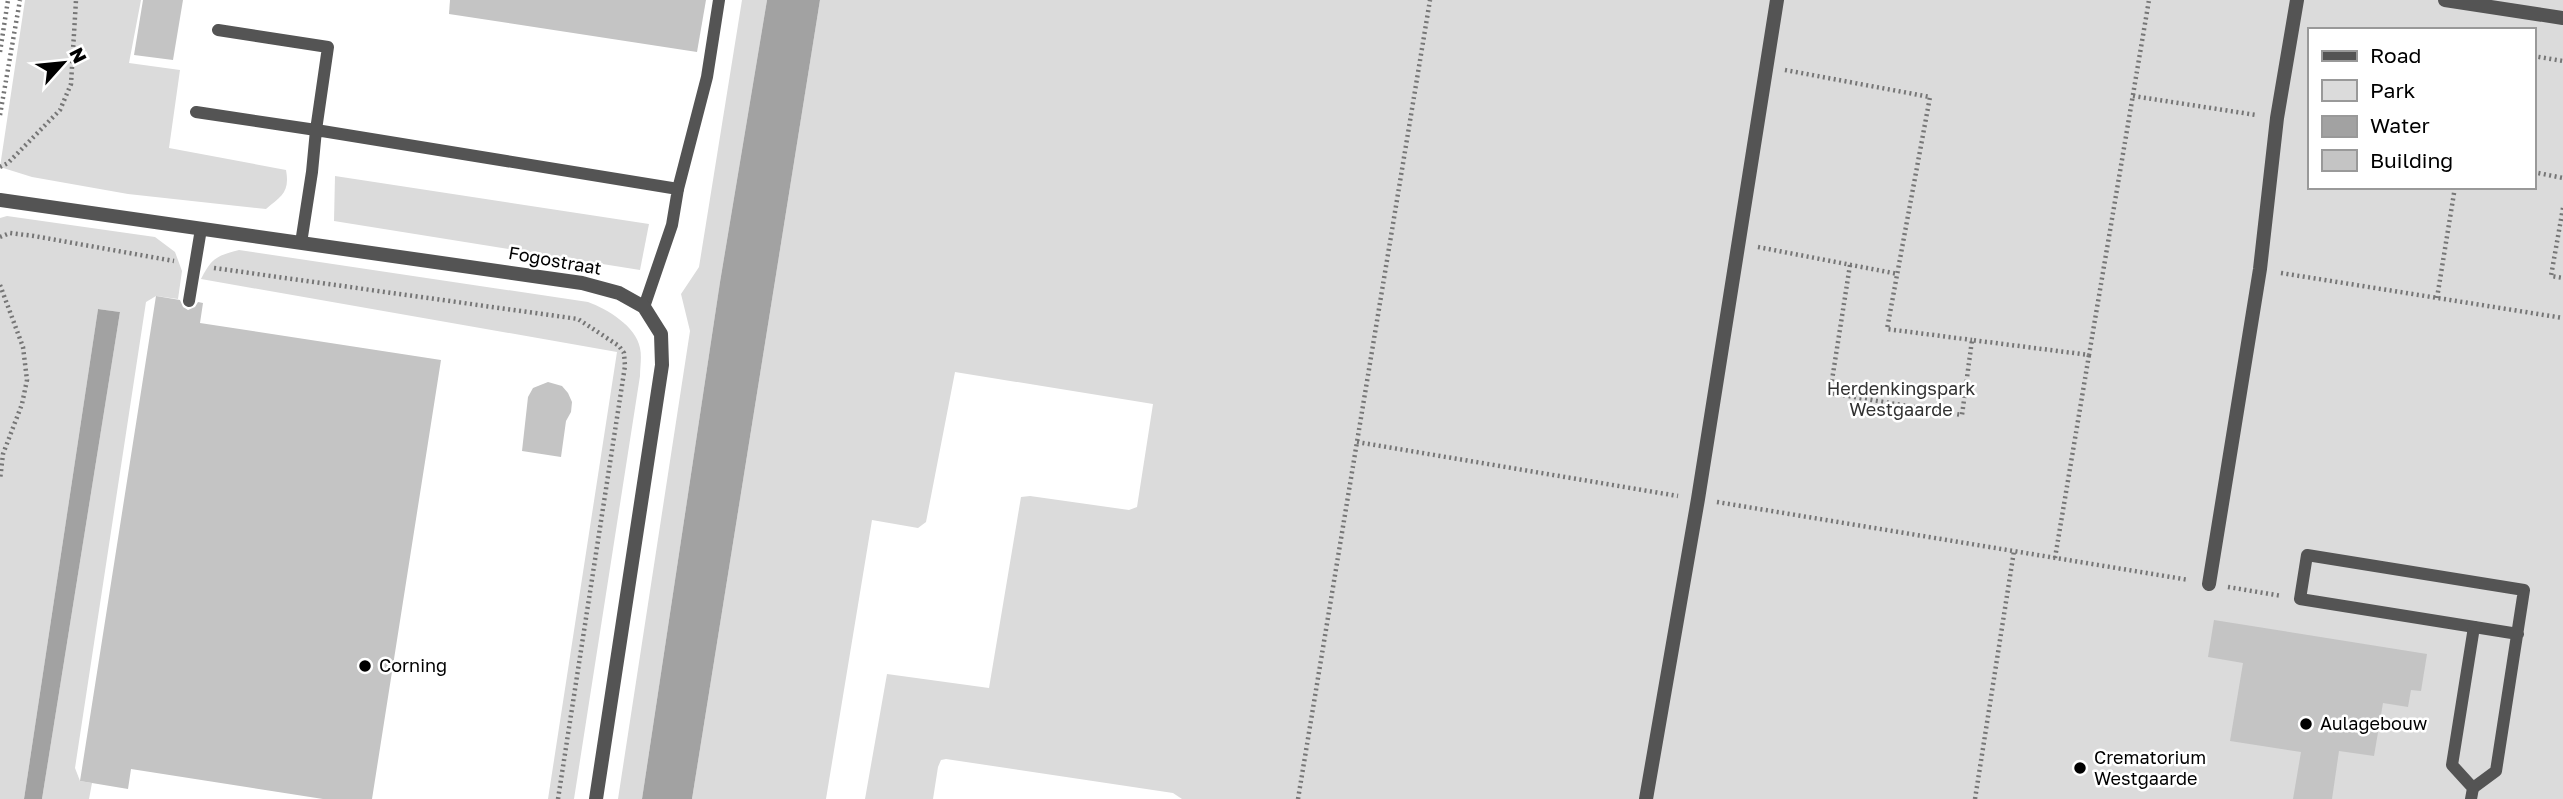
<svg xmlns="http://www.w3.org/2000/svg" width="2563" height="799" font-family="'Golos Text',sans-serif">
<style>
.green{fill:#dbdbdb;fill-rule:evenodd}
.water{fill:#a2a2a2}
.building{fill:#c4c4c4}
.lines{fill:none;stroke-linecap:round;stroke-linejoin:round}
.path{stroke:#767676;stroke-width:4.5;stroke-dasharray:2 3.5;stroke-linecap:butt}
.lane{stroke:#545454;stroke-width:12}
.street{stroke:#545454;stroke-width:14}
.poi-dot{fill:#000;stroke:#fff;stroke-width:2.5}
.labels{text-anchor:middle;stroke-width:5;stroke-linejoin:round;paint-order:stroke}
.street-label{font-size:18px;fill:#000;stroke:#fff}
.park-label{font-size:18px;fill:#323232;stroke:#fff}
.poi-label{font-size:18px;fill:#000;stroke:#fff;text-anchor:start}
</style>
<rect width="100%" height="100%" fill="#fff"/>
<g class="green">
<path d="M 25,0 L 141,0 L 129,63 L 180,70 L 169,148 L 286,170 C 290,192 282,196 266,209 L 128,194 L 32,177 L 0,167 Z"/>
<path d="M 742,0 L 767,0 L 720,282 L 642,799 L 618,799 L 690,331 L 681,294 L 699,267 Z"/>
<path d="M 820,0 L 2563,0 L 2563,799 L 1182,799 L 1173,793 L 946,759 L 941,760 L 938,767 L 933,799 L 865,799 L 887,674 L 989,688 L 1021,497 L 1030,496 L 1129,510 L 1137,507 L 1153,404 L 955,372 L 926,522 L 918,528 L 872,520 L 826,799 L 692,799 ZM 2309,30 L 2533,30 L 2533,187 L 2309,187 Z"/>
<path d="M 335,176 L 649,224 L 640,270 L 334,221 Z"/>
<path d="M 7,216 L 155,237 L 175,252 L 182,271 L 178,299 L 156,296 L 146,302 L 75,768 L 80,781 L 92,783 L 89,799 L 42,799 L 120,312 L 98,309 L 24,799 L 0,799 L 0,218 Z"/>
<path d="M 239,250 L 588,302 C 607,309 636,326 640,348 C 642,357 640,367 640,376 L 574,799 L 548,799 L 617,352 L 201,279 C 212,258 216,256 239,250 Z"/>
</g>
<g class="water">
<path d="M 767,0 L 820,0 L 692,799 L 642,799 L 720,282 Z"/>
<path d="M 98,309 L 120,312 L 42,799 L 24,799 Z"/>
</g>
<g class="building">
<path d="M 143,0 L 183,0 L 173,60 L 134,55 Z"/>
<path d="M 450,0 L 706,0 L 697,52 L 449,14 Z"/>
<path d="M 156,296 L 180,300 L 183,307 L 188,310 L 195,307 L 198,302 L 203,303 L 200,323 L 441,360 L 372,799 L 323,799 L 131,769 L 128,789 L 80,781 Z"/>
<path d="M 548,382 L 562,386 L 568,393 L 572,402 L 571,412 L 566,421 L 561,457 L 522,451 L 528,397 L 533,388 Z"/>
<path d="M 2214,620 L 2427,654 L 2421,691 L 2411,690 L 2408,707 L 2383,703 L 2374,756 L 2339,751 L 2332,799 L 2293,799 L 2301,752 L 2230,741 L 2243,663 L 2208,657 Z"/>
</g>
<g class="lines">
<g class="path">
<path d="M 0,52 L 8,0"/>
<path d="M 2533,56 L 2563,61"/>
<path d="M 1785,70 L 1930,97 L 1887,329 L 1972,340"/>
<path d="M 2133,96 L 2256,115"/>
<path d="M 0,115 L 20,0"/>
<path d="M 0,167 L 8,163 L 60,110 L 71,84 L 76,0"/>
<path d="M 2533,172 L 2563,178"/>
<path d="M 2563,208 L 2551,276 L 2563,278"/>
<path d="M 0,237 L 10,233 L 34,236 L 174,261"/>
<path d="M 1758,247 L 1898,274"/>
<path d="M 1850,265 L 1830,393 L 1962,415 L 1972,340 L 2089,355 L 2149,0"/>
<path d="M 214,268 L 578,319 L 619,346 L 624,353 L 625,366 L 558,799"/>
<path d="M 2281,273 L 2563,318"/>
<path d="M 0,285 L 23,347 L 27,380 L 22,404 L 3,454 L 0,480"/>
<path d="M 2437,298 L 2455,187"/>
<path d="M 1357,442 L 1678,496"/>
<path d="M 1717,502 L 2189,580"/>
<path d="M 2055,558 L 2089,355"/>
<path d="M 2228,587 L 2282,596"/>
<path d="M 1298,799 L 1430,0"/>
<path d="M 1975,799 L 2014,551"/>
</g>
<g class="lane">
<path d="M 196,112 L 316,130 L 328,47 L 218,30"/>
<path d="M 678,189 L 707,77 L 719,0"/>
<path d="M 301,243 L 312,172 L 316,130 L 678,189 L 672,225 L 644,307"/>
<path d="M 189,301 L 201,229"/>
<path d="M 2473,788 L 2496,771 L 2524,590 L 2307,555 L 2300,599 L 2518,634"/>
<path d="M 2471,799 L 2473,788 L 2452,765 L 2474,627"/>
</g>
<g class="street">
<path d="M 2445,0 L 2563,18"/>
<path d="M 0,200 L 582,283 L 619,293 L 644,307 L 661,334 L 662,365 L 596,799"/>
<path d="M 2209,584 L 2260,269 L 2277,118 L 2297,0"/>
<path d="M 1646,799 L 1698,499 L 1777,0"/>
</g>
</g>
<g class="poi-dot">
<circle cx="365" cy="666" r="7"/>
<circle cx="2306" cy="724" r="7"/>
<circle cx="2080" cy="768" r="7"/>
</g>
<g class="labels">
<g class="street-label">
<text transform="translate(555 261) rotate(10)" y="6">Fogostraat</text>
</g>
<g class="park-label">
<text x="1901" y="395">Herdenkingspark<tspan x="1901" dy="21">Westgaarde</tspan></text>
</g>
<g class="poi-label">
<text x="379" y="672">Corning</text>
<text x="2320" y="730">Aulagebouw</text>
<text x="2094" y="764">Crematorium<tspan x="2094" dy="21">Westgaarde</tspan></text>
</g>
</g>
<rect x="2308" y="28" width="228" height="161" fill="#ffffff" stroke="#999999" stroke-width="2"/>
<rect x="2322" y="51" width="35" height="10" fill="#545454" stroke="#999999" stroke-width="2"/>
<text x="2370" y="63" font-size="21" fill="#000000">Road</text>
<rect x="2322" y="80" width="35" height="21" fill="#dbdbdb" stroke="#999999" stroke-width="2"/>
<text x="2370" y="98" font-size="21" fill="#000000">Park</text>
<rect x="2322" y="116" width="35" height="21" fill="#a2a2a2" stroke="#999999" stroke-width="2"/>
<text x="2370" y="133" font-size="21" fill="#000000">Water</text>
<rect x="2322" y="150" width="35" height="21" fill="#c4c4c4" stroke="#999999" stroke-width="2"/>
<text x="2370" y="168" font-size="21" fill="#000000">Building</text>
<g transform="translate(63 63) rotate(63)" stroke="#ffffff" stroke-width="5" paint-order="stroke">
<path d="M0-5L12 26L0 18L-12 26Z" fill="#000000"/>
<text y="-10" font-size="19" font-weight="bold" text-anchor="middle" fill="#000000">N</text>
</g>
</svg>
